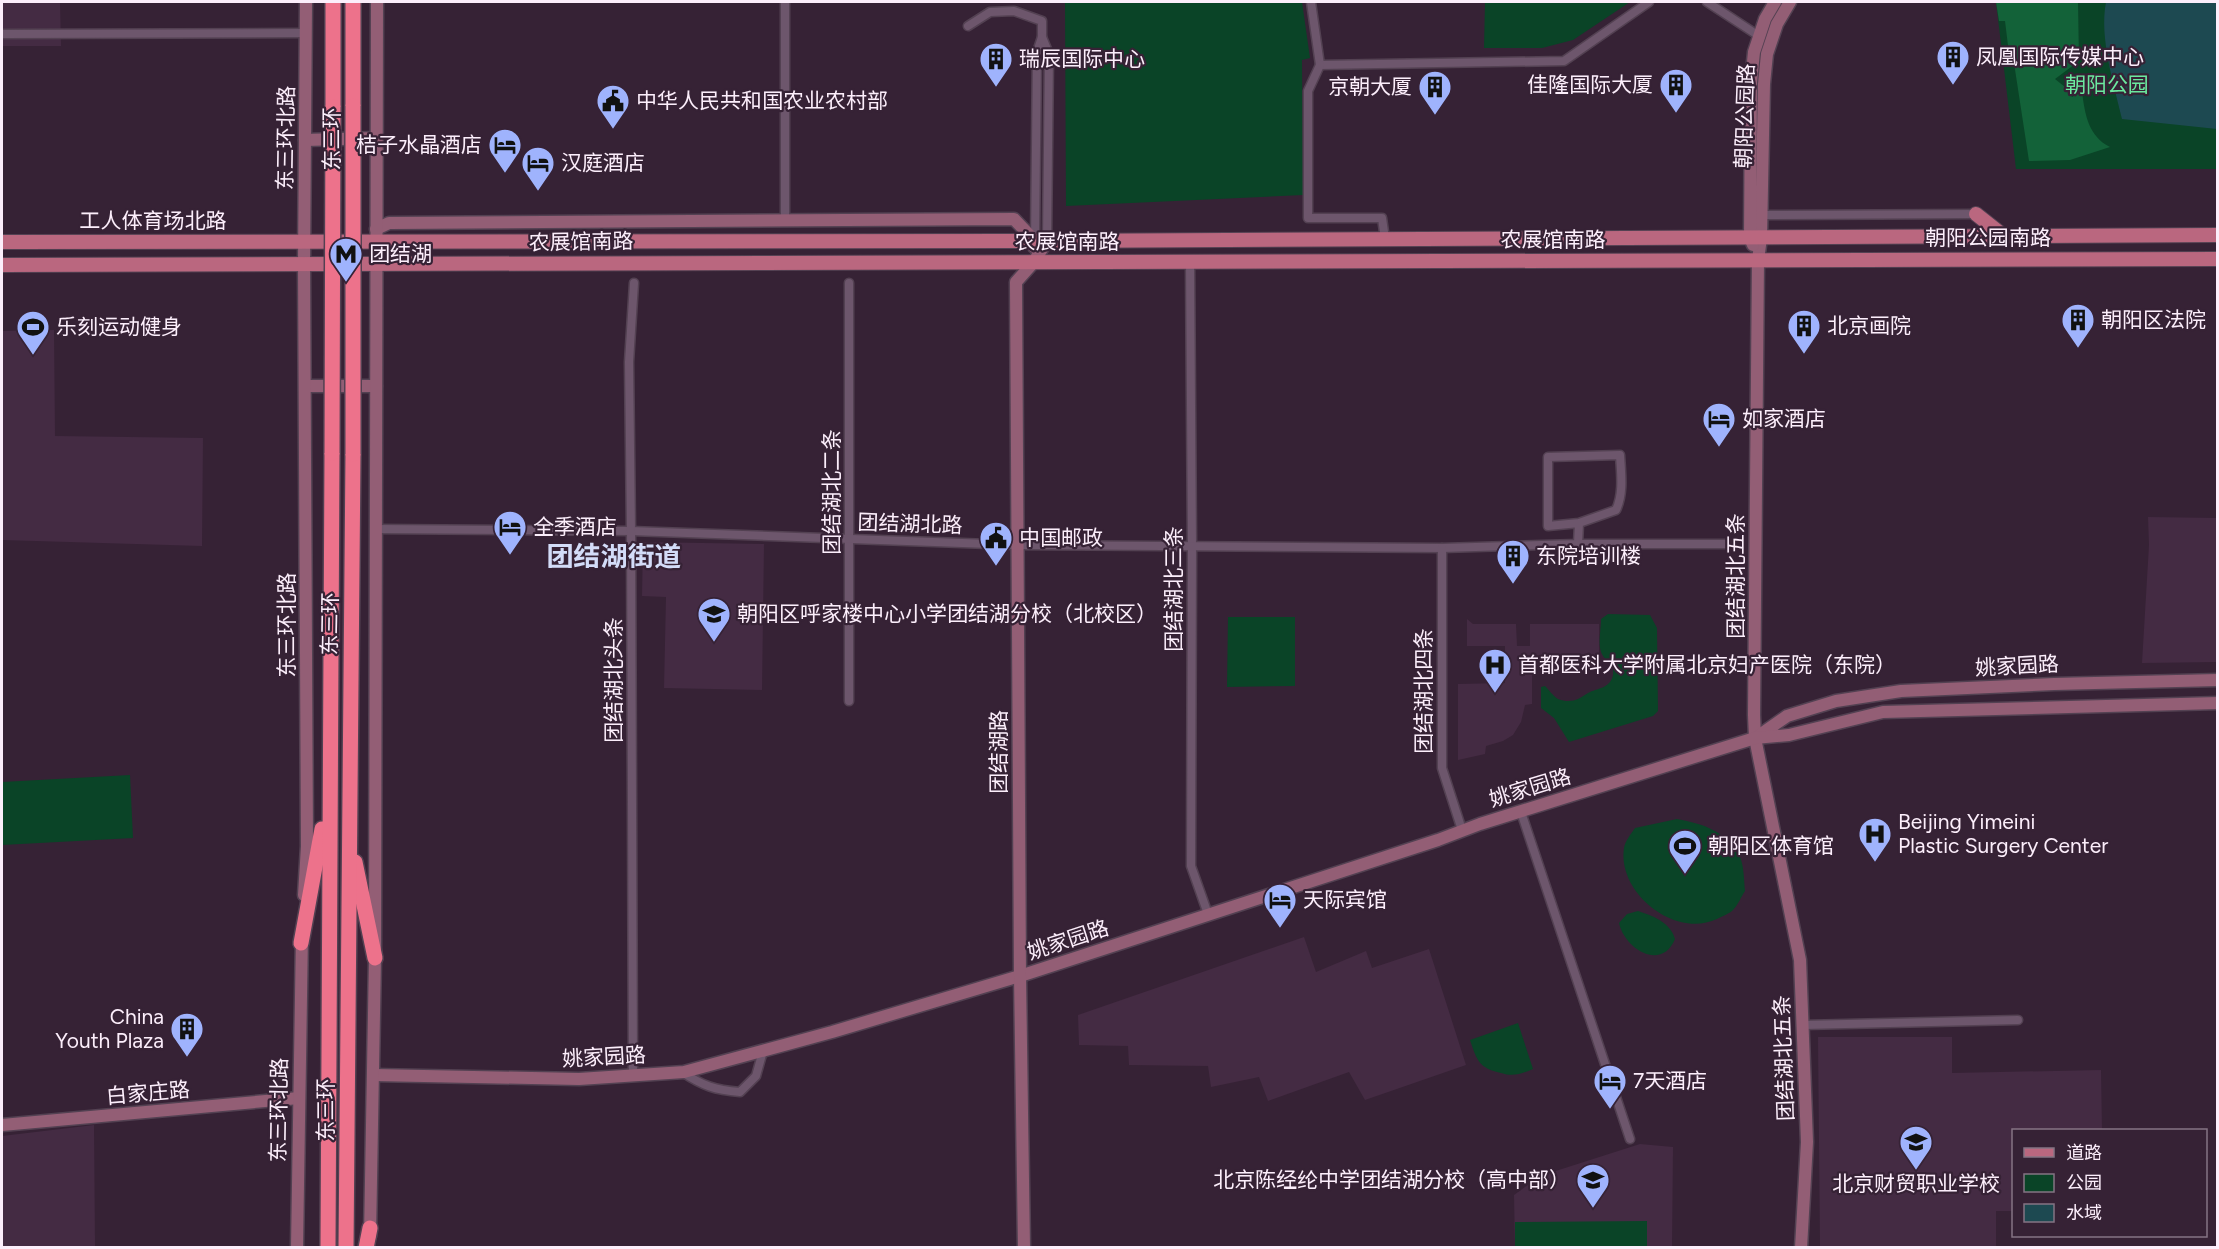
<svg xmlns="http://www.w3.org/2000/svg" width="2219" height="1249" font-family="Figtree,'Noto Sans SC',sans-serif">
<style>
.built{fill:#442b43}
.green{fill:#0a4427}
.forest{fill:#136239}
.water{fill:#1d4951}
.lines{fill:none;stroke-linecap:round;stroke-linejoin:round}
.street-casing{stroke:#534152;stroke-width:11}
.secondary-casing{stroke:#534152;stroke-width:15}
.primary-casing{stroke:#534152;stroke-width:16}
.highway-casing{stroke:#534152;stroke-width:18}
.street{stroke:#6d566c;stroke-width:8}
.secondary{stroke:#935e75;stroke-width:12}
.primary{stroke:#ba677f;stroke-width:14}
.highway{stroke:#ed728b;stroke-width:15}
.highway-bridge-casing{stroke:#534152;stroke-width:18;stroke-linecap:butt}
.highway-bridge{stroke:#ed728b;stroke-width:15}
.labels{text-anchor:middle;stroke-width:4.5;stroke-linejoin:round;paint-order:stroke}
.poi-label{font-size:21px;fill:#fceefb;stroke:#362235;text-anchor:start}
.park-label{font-size:21px;fill:#6be99f;stroke:#362235}
.street-label{font-size:21px;fill:#fceefb;stroke:#362235}
.district-label{font-size:27px;font-weight:bold;fill:#d3dcf8;stroke:#362235}
</style>
<rect width="100%" height="100%" fill="#362235"/>
<g class="built">
<path d="M 2,2 L 60,2 L 61,46 L 2,46 Z"/>
<path d="M 54,330 L 55,436 L 203,438 L 202,546 L 2,540 L 2,331 Z"/>
<path d="M 2148,517 L 2217,518 L 2217,662 L 2142,663 L 2149,545 Z"/>
<path d="M 643,542 L 764,544 L 762,690 L 664,688 L 666,597 L 642,596 Z"/>
<path d="M 1467,619 L 1473,624 L 1516,624 L 1517,646 L 1530,646 L 1530,624 L 1599,624 L 1599,668 L 1532,668 L 1532,704 L 1525,705 L 1521,722 L 1513,735 L 1503,741 L 1486,746 L 1485,754 L 1458,760 L 1458,684 L 1505,683 L 1505,646 L 1467,646 Z"/>
<path d="M 1304,937 L 1316,972 L 1366,951 L 1372,968 L 1429,949 L 1466,1065 L 1365,1100 L 1349,1072 L 1268,1101 L 1259,1077 L 1211,1087 L 1208,1066 L 1129,1065 L 1128,1046 L 1079,1045 L 1078,1015 Z"/>
<path d="M 1818,1037 L 1952,1037 L 1952,1073 L 2101,1070 L 2102,1130 L 2014,1130 L 2013,1211 L 1996,1211 L 1996,1247 L 1820,1247 Z"/>
<path d="M 94,1125 L 95,1247 L 2,1247 L 2,1136 Z"/>
<path d="M 1640,1144 L 1673,1147 L 1672,1247 L 1515,1247 L 1514,1195 L 1540,1176 Z"/>
</g>
<g class="green">
<path d="M 1065,2 L 1302,2 L 1310,58 L 1302,60 L 1303,195 L 1066,206 Z"/>
<path d="M 1485,2 L 1630,2 L 1573,40 L 1542,48 L 1484,48 Z"/>
<path d="M 1996,2 L 2217,2 L 2217,169 L 2016,169 Z"/>
<path d="M 1608,614 L 1650,615 L 1657,628 L 1658,711 L 1653,716 L 1569,742 L 1554,718 L 1541,708 L 1541,687 L 1545,686 C 1549,690 1553,696 1558,699 C 1571,704 1579,699 1588,693 C 1597,688 1610,689 1613,675 C 1615,664 1604,661 1601,652 C 1598,643 1601,629 1601,619 Z"/>
<path d="M 1228,617 L 1295,617 L 1295,686 L 1227,687 Z"/>
<path d="M 130,775 L 133,838 L 2,845 L 2,782 Z"/>
<path d="M 1677,819 C 1704,824 1726,831 1740,857 C 1744,866 1744,881 1745,891 C 1741,897 1738,905 1733,910 C 1729,914 1722,916 1717,919 C 1674,939 1617,892 1624,848 C 1625,841 1631,834 1635,828 Z"/>
<path d="M 1638,911 C 1653,916 1670,922 1675,939 C 1662,971 1625,950 1619,923 L 1627,914 Z"/>
<path d="M 1518,1023 L 1533,1069 C 1521,1074 1513,1077 1501,1073 C 1479,1068 1477,1061 1470,1040 Z"/>
<path d="M 1647,1221 L 1647,1247 L 1515,1247 L 1515,1222 Z"/>
</g>
<path class="forest" d="M 1996,2 L 2078,2 L 2079,61 L 2055,79 L 2065,87 L 2072,97 L 2082,92 C 2085,114 2088,136 2110,147 L 2070,160 L 2029,161 L 2014,63 L 2010,62 L 2005,21 L 1999,21 Z"/>
<path class="water" d="M 2106,2 L 2217,2 L 2217,129 L 2122,119 C 2114,84 2099,38 2106,2 Z"/>
<g class="lines">
<g class="street-casing">
<g id="street">
<path d="M 1311,2 L 1320,65 L 1564,61 L 1649,2"/>
<path d="M 1707,2 L 1759,36"/>
<path d="M 968,26 L 990,12 L 1014,11 L 1042,21 L 1042,37 L 1037,52 L 1035,241"/>
<path d="M 2,34 L 306,33"/>
<path d="M 1042,37 L 1049,54 L 1047,241"/>
<path d="M 1320,65 L 1308,91 L 1308,218 L 1382,218 L 1385,239"/>
<path d="M 1761,215 L 1976,214"/>
<path d="M 785,220 L 785,2"/>
<path d="M 1190,262 L 1192,547 L 1191,866 L 1208,914"/>
<path d="M 849,283 L 849,701"/>
<path d="M 376,529 L 631,531 L 1017,545 L 1442,548 L 1578,544 L 1579,523 L 1616,510 C 1624,493 1621,473 1620,455 L 1548,457 L 1548,526 L 1579,523"/>
<path d="M 1578,544 L 1731,544"/>
<path d="M 1442,548 L 1442,768 L 1462,830"/>
<path d="M 1521,812 L 1630,1139"/>
<path d="M 1803,1025 L 2018,1020"/>
<path d="M 682,1072 C 703,1086 715,1090 740,1092 L 756,1076 L 763,1051"/>
<path d="M 633,1076 L 631,531 L 629,362 L 634,283"/>
</g>
</g>
<g class="secondary-casing">
<g id="secondary">
<path d="M 1790,2 L 1777,24 L 1767,54 L 1764,84 L 1761,238 L 1758,260 L 1754,715 L 1755,738 L 1800,960 L 1807,1142 L 1801,1248"/>
<path d="M 305,140 L 376,138"/>
<path d="M 376,229 L 389,223 L 1014,219 L 1035,241 L 1034,247"/>
<path d="M 1753,245 L 1750,238 L 1751,82 L 1754,52 L 1765,19 L 1775,2"/>
<path d="M 306,386 L 376,386"/>
<path d="M 1757,737 L 1787,716 L 1836,701 L 1901,691 L 2054,684 L 2218,680"/>
<path d="M 304,895 L 307,846 L 304,264 L 306,2"/>
<path d="M 374,1075 L 579,1079 L 684,1072 L 832,1032 L 1020,976 L 1438,840 L 1480,824 L 1755,738 L 1789,735 L 1883,712 L 2218,703"/>
<path d="M 2,1125 L 299,1098"/>
<path d="M 370,1236 L 375,958 L 377,2"/>
<path d="M 297,1248 L 302,934"/>
<path d="M 1024,1248 L 1020,976 L 1016,282 L 1033,263 L 1047,241"/>
</g>
</g>
<g class="primary-casing">
<g id="primary">
<path d="M 1976,214 L 2005,237"/>
<path d="M 2,242 L 1047,241 L 2218,235"/>
<path d="M 2,265 L 2218,259"/>
</g>
</g>
<g class="highway-casing">
<g id="highway">
<path d="M 353,106 L 353,2"/>
<path d="M 333,107 L 333,2"/>
<path d="M 355,862 L 375,958"/>
<path d="M 301,943 L 322,829"/>
<path d="M 328,1248 L 332,453"/>
<path d="M 346,1248 L 353,454"/>
<path d="M 366,1248 L 370,1228"/>
</g>
</g>
<use href="#street" class="street"/>
<use href="#secondary" class="secondary"/>
<use href="#primary" class="primary"/>
<use href="#highway" class="highway"/>
<g class="highway-bridge-casing">
<g id="highway-bridge">
<path d="M 353,106 L 353,454"/>
<path d="M 332,453 L 333,107"/>
</g>
</g>
<use href="#highway-bridge" class="highway-bridge"/>
</g>
<defs>
<g id="building-pin" transform="scale(1.725)"><path d="M0 17L-7.5 6A9.5 9.5 0 1 1 7.5 6Z" fill="#9fb3fd" stroke="#362235"/><path d="M-4-6H4V6H1V3H-1V6H-4ZM-2.5-4.3h1.7v1.8h-1.7ZM.8-4.3h1.7v1.8H.8ZM-2.5-1h1.7V.8h-1.7ZM.8-1h1.7V.8H.8Z" fill="#111"/></g>
<g id="civic-pin" transform="scale(1.725)"><path d="M0 17L-7.5 6A9.5 9.5 0 1 1 7.5 6Z" fill="#9fb3fd" stroke="#362235"/><path d="M-.6-6.5H3V-4.5H.6V-3L4-1V1h2V6H-6V1h2V-1L-.6-3ZM-1.2 2.5V6h2.4V2.5Z" fill="#111"/></g>
<g id="hotel-pin" transform="scale(1.725)"><path d="M0 17L-7.5 6A9.5 9.5 0 1 1 7.5 6Z" fill="#9fb3fd" stroke="#362235"/><path d="M-6-4.5h1.5V1H6V5H4.5V3h-9V5H-6ZM-4 0a1.8 1.8 0 1 1 3.6 0ZM.5 0V-2.5h3Q6-2.5 6 0Z" fill="#111"/></g>
<g id="metro-pin" transform="scale(1.725)"><path d="M0 17L-7.5 6A9.5 9.5 0 1 1 7.5 6Z" fill="#9fb3fd" stroke="#362235"/><path d="M-5.5 5V-5H-3L0 0L3-5H5.5V5H3V-.5L0 4L-3-.5V5Z" fill="#111"/></g>
<g id="stadium-pin" transform="scale(1.725)"><path d="M0 17L-7.5 6A9.5 9.5 0 1 1 7.5 6Z" fill="#9fb3fd" stroke="#362235"/><path d="M0-5a6.5 5 0 1 0 0 10a6.5 5 0 1 0 0-10ZM-3.5-1.8h7v3.6h-7Z" fill="#111"/></g>
<g id="school-pin" transform="scale(1.725)"><path d="M0 17L-7.5 6A9.5 9.5 0 1 1 7.5 6Z" fill="#9fb3fd" stroke="#362235"/><path d="M0-5L7-2L0 1L-7-2ZM-4 1L0 2.5L4 1V4Q0 6-4 4Z" fill="#111"/></g>
<g id="hospital-pin" transform="scale(1.725)"><path d="M0 17L-7.5 6A9.5 9.5 0 1 1 7.5 6Z" fill="#9fb3fd" stroke="#362235"/><path d="M-5-5h3v3.5h4V-5h3V5h-3V1.5h-4V5h-3Z" fill="#111"/></g>
</defs>
<g fill-rule="evenodd">
<use href="#building-pin" x="1953" y="57"/>
<use href="#building-pin" x="996" y="59"/>
<use href="#building-pin" x="1676" y="85"/>
<use href="#building-pin" x="1435" y="87"/>
<use href="#civic-pin" x="613" y="101"/>
<use href="#hotel-pin" x="505" y="145"/>
<use href="#hotel-pin" x="538" y="163"/>
<use href="#metro-pin" x="346" y="254"/>
<use href="#building-pin" x="2078" y="320"/>
<use href="#building-pin" x="1804" y="326"/>
<use href="#stadium-pin" x="33" y="327"/>
<use href="#hotel-pin" x="1719" y="419"/>
<use href="#hotel-pin" x="510" y="527"/>
<use href="#civic-pin" x="996" y="538"/>
<use href="#building-pin" x="1513" y="556"/>
<use href="#school-pin" x="714" y="614"/>
<use href="#hospital-pin" x="1495" y="665"/>
<use href="#hospital-pin" x="1875" y="834"/>
<use href="#stadium-pin" x="1685" y="846"/>
<use href="#hotel-pin" x="1280" y="900"/>
<use href="#building-pin" x="187" y="1029"/>
<use href="#hotel-pin" x="1610" y="1081"/>
<use href="#school-pin" x="1916" y="1142"/>
<use href="#school-pin" x="1593" y="1180"/>
</g>
<g class="labels">
<g class="poi-label">
<text x="1976" y="64">凤凰国际传媒中心</text>
<text x="1019" y="66">瑞辰国际中心</text>
<text x="1653" y="92" text-anchor="end">佳隆国际大厦</text>
<text x="1412" y="94" text-anchor="end">京朝大厦</text>
<text x="636" y="108">中华人民共和国农业农村部</text>
<text x="482" y="152" text-anchor="end">桔子水晶酒店</text>
<text x="561" y="170">汉庭酒店</text>
<text x="369" y="261">团结湖</text>
<text x="2101" y="327">朝阳区法院</text>
<text x="1827" y="333">北京画院</text>
<text x="56" y="334">乐刻运动健身</text>
<text x="1742" y="426">如家酒店</text>
<text x="533" y="534">全季酒店</text>
<text x="1019" y="545">中国邮政</text>
<text x="1536" y="563">东院培训楼</text>
<text x="737" y="621">朝阳区呼家楼中心小学团结湖分校（北校区）</text>
<text x="1518" y="672">首都医科大学附属北京妇产医院（东院）</text>
<text x="1898" y="829">Beijing Yimeini<tspan x="1898" dy="24">Plastic Surgery Center</tspan></text>
<text x="1708" y="853">朝阳区体育馆</text>
<text x="1303" y="907">天际宾馆</text>
<text x="164" y="1024" text-anchor="end">China<tspan x="164" dy="24">Youth Plaza</tspan></text>
<text x="1633" y="1088">7天酒店</text>
<text x="1570" y="1187" text-anchor="end">北京陈经纶中学团结湖分校（高中部）</text>
<text x="1916" y="1191" text-anchor="middle">北京财贸职业学校</text>
</g>
<g class="park-label">
<text x="2107" y="92">朝阳公园</text>
</g>
<g class="street-label">
<text transform="translate(1745 116) rotate(-88)" y="7">朝阳公园路</text>
<text transform="translate(286 138) rotate(-89)" y="7">东三环北路</text>
<text transform="translate(332 139) rotate(-90)" y="7">东三环</text>
<text x="153" y="228">工人体育场北路</text>
<text x="1988" y="245">朝阳公园南路</text>
<text x="1553" y="247">农展馆南路</text>
<text transform="translate(581 242) rotate(-1)" y="7">农展馆南路</text>
<text x="1067" y="249">农展馆南路</text>
<text transform="translate(832 492) rotate(-90)" y="7">团结湖北二条</text>
<text transform="translate(910 524) rotate(2)" y="7">团结湖北路</text>
<text transform="translate(1736 576) rotate(-90)" y="7">团结湖北五条</text>
<text transform="translate(1174 589) rotate(-90)" y="7">团结湖北三条</text>
<text transform="translate(330 624) rotate(-89)" y="7">东三环</text>
<text transform="translate(287 625) rotate(-90)" y="7">东三环北路</text>
<text transform="translate(2017 666) rotate(-3)" y="7">姚家园路</text>
<text transform="translate(614 680) rotate(-90)" y="7">团结湖北头条</text>
<text transform="translate(1424 691) rotate(-90)" y="7">团结湖北四条</text>
<text transform="translate(999 752) rotate(-90)" y="7">团结湖路</text>
<text transform="translate(1530 788) rotate(-17)" y="7">姚家园路</text>
<text transform="translate(1068 940) rotate(-18)" y="7">姚家园路</text>
<text transform="translate(604 1057) rotate(-3)" y="7">姚家园路</text>
<text transform="translate(1784 1058) rotate(-92)" y="7">团结湖北五条</text>
<text transform="translate(148 1093) rotate(-5)" y="7">白家庄路</text>
<text transform="translate(279 1110) rotate(-89)" y="7">东三环北路</text>
<text transform="translate(326 1110) rotate(-90)" y="7">东三环</text>
</g>
<g class="district-label">
<text x="614" y="566">团结湖街道</text>
</g>
</g>
<rect width="2219" height="1249" fill="none" stroke="#fceefb" stroke-width="6"/>
<rect x="2012" y="1129" width="195" height="108" fill="#362235" stroke="#857484" stroke-width="1.5"/>
<rect x="2024" y="1148" width="30" height="9" fill="#ba677f" stroke="#857484" stroke-width="1.5"/>
<text x="2066" y="1159" font-size="18" fill="#fceefb">道路</text>
<rect x="2024" y="1174" width="30" height="18" fill="#0a4427" stroke="#857484" stroke-width="1.5"/>
<text x="2066" y="1189" font-size="18" fill="#fceefb">公园</text>
<rect x="2024" y="1204" width="30" height="18" fill="#1d4951" stroke="#857484" stroke-width="1.5"/>
<text x="2066" y="1219" font-size="18" fill="#fceefb">水域</text>
</svg>
